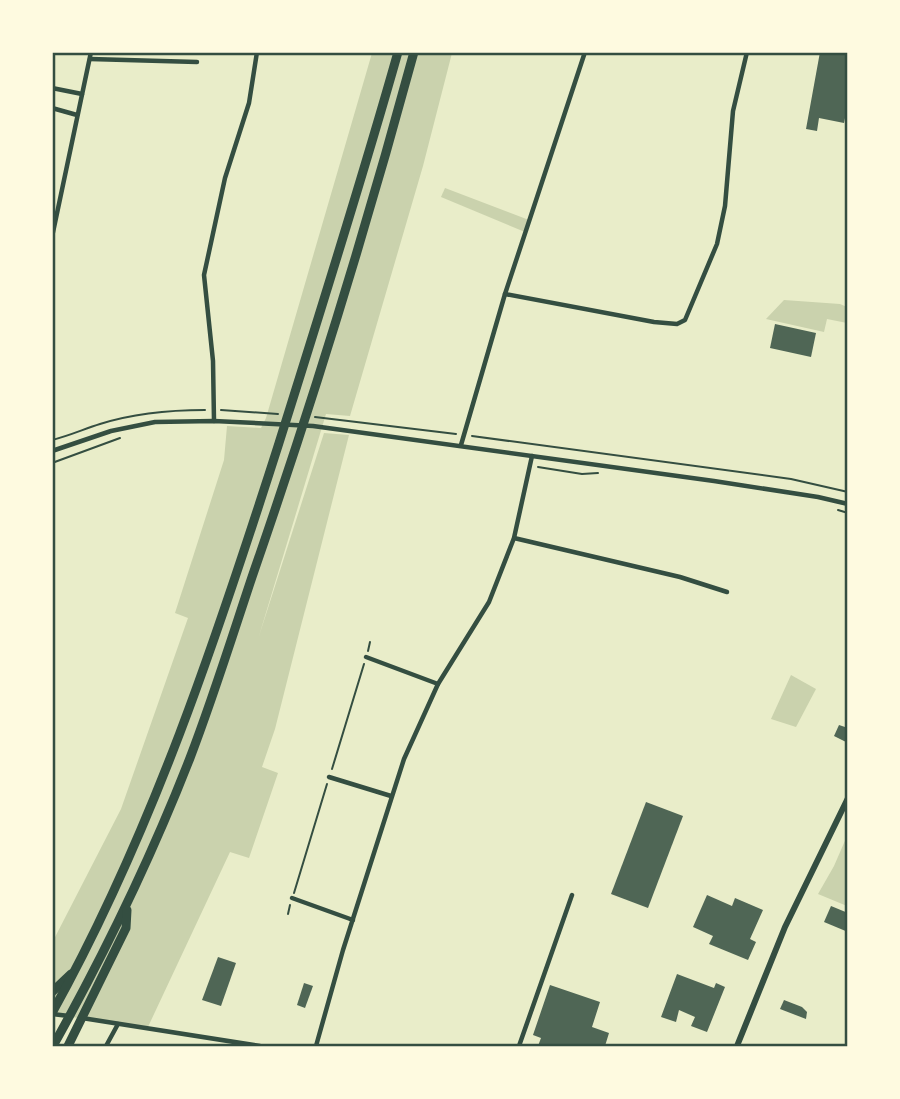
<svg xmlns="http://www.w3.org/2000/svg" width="900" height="1099" font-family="Roboto,sans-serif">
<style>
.green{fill:#cad2ad}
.building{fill:#4f6655}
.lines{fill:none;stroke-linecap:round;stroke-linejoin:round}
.path{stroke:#344e41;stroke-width:2}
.minor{stroke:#344e41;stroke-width:4.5}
.tertiary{stroke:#344e41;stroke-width:6}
.motorway{stroke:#344e41;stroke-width:9}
.neatline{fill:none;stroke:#344e41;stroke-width:2.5}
</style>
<rect width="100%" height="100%" fill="#e9edc9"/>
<g class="green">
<path d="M 372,53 L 452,53 L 423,166 L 350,416 L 326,414 L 259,636 L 324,433 L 349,435 L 275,729 L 262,767 L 278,773 L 249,858 L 230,852 L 147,1029 L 53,1014 L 52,943 L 121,809 L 188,618 L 175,613 L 224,460 L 227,426 L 261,428 L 266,418 Z"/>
<path d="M 445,188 L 529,220 L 525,232 L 441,197 Z"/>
<path d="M 784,300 L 840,304 L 847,307 L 847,323 L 827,319 L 824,332 L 766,319 Z"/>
<path d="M 791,675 L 816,689 L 796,727 L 771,719 Z"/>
<path d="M 847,836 L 847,906 L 818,894 L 834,866 Z"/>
</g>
<g class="building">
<path d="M 820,52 L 848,52 L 848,103 L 844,123 L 819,118 L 817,131 L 806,129 Z"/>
<path d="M 775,324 L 816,333 L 811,357 L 770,348 Z"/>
<path d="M 839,725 L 848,728 L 848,743 L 834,736 Z"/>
<path d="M 646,802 L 683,816 L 648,908 L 611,894 Z"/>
<path d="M 707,895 L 732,906 L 735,898 L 763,910 L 750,939 L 756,942 L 748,960 L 709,944 L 713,936 L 693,927 Z"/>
<path d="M 831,906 L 848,913 L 848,932 L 824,922 Z"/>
<path d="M 218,957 L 236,963 L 221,1006 L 202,1000 Z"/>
<path d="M 677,974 L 714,988 L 716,983 L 725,987 L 707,1032 L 691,1026 L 695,1017 L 679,1010 L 676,1022 L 661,1017 Z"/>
<path d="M 304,983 L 313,986 L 305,1008 L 297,1005 Z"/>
<path d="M 550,985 L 600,1002 L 592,1027 L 609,1033 L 605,1046 L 593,1044 L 592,1046 L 581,1046 L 574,1044 L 573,1046 L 538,1046 L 541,1038 L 533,1035 Z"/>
<path d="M 784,1000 L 802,1007 L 807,1012 L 806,1019 L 780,1009 Z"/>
</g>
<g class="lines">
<g class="path">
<path d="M 221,410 L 278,414"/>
<path d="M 315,417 L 456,434"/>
<path d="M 472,436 L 791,479 L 848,492"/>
<path d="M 52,440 C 69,436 84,429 100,424 C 135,413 169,410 205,410"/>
<path d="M 52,463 L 120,438"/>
<path d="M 538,467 L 582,474 L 598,473"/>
<path d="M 838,510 L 848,513"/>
<path d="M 368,651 L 370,642"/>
<path d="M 332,769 L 364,664"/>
<path d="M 294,893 L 327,784"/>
<path d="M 288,914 L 290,905"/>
</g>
<g class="minor">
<path d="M 90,59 L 197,62"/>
<path d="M 52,88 L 82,94"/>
<path d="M 52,108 L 77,115"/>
<path d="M 52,237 L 91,52"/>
<path d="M 505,294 L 654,322 L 677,324 L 685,320 L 717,244 L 725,206 L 733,111 L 747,52"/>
<path d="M 214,421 L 213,361 L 204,275 L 225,178 L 249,103 L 257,52"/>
<path d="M 461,445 L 505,294 L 585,52"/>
<path d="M 52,451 L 111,431 L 155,422 L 214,421 L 313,426 L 714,481 L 818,497 L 848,504"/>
<path d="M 514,538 L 680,577 L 727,592"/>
<path d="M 366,657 L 438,684"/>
<path d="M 329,777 L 391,796"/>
<path d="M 292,898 L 353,920"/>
<path d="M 52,1014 L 69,1016"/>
<path d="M 82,1018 L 260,1046"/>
<path d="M 106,1046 L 118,1024"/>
<path d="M 316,1046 L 343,950 L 404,759 L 438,684 L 489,602 L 514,538 L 532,456"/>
<path d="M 519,1046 L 572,895"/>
</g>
<path class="tertiary" d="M 737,1046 L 785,927 L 848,798"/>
<g class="motorway">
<path d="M 52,992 L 71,974"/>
<path d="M 52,1013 C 152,833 217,637 279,443 C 320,313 361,183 398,52"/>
<path d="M 53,1046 C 105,953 151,858 190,758 C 213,698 232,637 252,577 C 312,404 366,229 414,52"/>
<path d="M 68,1046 L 126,928 L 127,910"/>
</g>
</g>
<rect width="900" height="1099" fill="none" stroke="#fefae0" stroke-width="108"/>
<rect x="54" y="54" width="792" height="991" class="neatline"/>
</svg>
